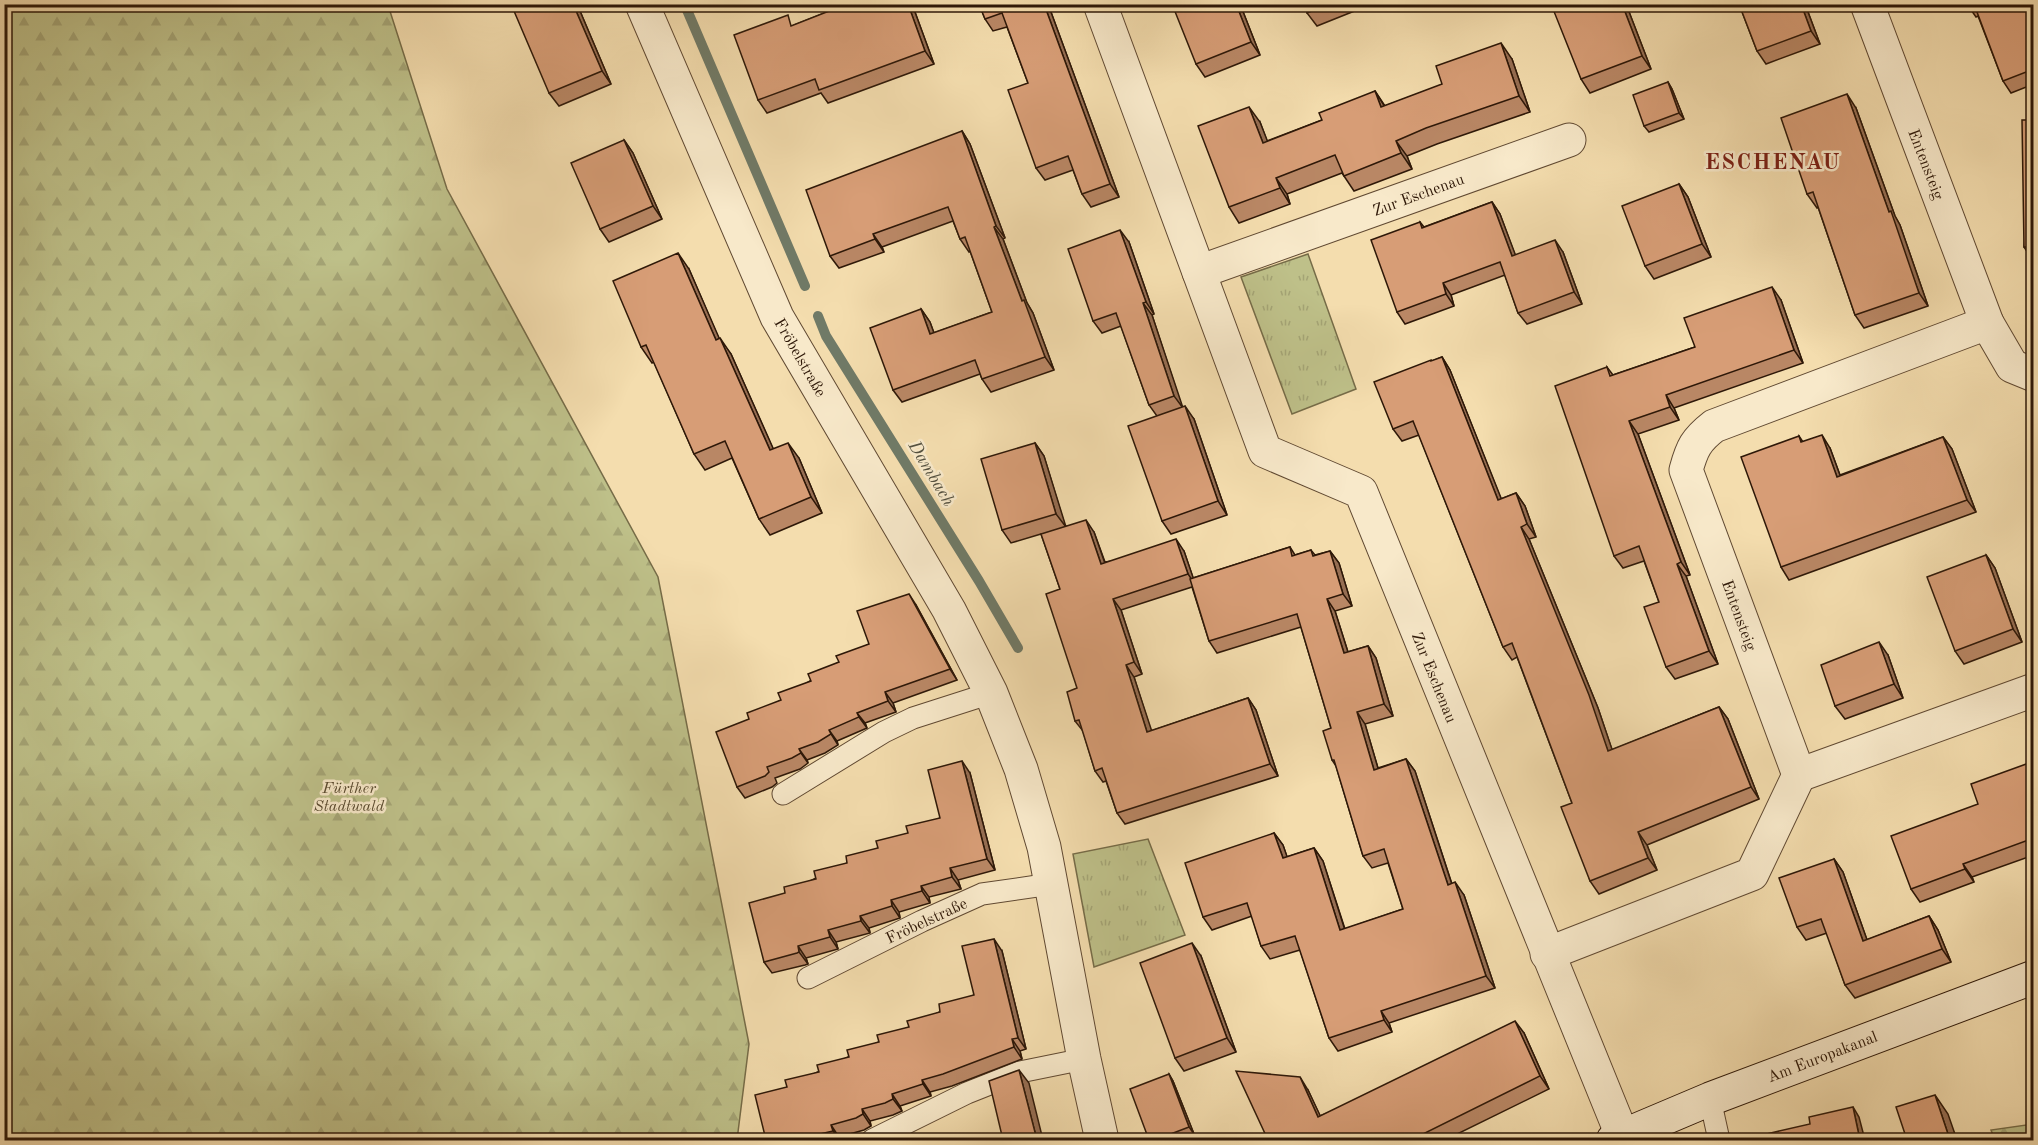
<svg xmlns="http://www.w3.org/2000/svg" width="2038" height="1145" font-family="'Old Standard TT',serif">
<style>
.forest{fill:url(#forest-firs);stroke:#766c48;stroke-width:1.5}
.park{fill:url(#park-tufts);stroke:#766c48;stroke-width:1.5}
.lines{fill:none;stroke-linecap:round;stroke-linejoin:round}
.stream{stroke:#707a67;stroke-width:10}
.service-casing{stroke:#604932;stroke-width:23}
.minor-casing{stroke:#604932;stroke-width:35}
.secondary-casing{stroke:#2e1808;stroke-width:35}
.service{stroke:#f8e9ca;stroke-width:21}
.minor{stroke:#f8e9ca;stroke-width:33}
.secondary{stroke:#f8e9ca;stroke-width:33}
.wall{fill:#b98765;stroke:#2e1808;stroke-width:1.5}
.shaded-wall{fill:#966e53;stroke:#2e1808;stroke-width:1.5}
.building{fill:#d79d76;stroke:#2e1808;stroke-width:1.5}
.labels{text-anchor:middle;stroke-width:5;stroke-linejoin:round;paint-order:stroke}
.street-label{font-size:16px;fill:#2e1808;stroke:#f8e9ca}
.park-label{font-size:16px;font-style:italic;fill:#594a2f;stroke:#f8e9ca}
.water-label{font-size:18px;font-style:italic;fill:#545140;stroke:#f8e9ca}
.district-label{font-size:22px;font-weight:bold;letter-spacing:1.5px;fill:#7a1f14;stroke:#f8e9ca}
</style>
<defs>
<pattern id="forest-firs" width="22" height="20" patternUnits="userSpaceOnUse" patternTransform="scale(1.5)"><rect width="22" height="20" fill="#bec089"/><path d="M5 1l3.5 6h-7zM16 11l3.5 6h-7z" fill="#a4a475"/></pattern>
<pattern id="park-tufts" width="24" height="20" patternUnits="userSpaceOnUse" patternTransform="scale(1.5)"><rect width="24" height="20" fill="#bec089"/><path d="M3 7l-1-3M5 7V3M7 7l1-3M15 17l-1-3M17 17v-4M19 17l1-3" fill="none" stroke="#a4a475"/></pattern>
</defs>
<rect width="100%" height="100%" fill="#f4ddae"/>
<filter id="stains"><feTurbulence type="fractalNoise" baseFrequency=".00333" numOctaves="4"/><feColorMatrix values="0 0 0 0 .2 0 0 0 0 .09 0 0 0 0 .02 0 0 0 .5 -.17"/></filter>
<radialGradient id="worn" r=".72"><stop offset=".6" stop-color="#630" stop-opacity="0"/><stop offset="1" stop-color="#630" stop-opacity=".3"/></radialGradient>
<g class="forest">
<path d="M 5,4 L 388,5 L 447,189 L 658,577 L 749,1044 L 737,1140 L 5,1140 Z"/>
<path d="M 2033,1124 L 2033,1140 L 1995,1140 L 1991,1130 Z"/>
</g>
<g class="park">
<path d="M 1308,254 L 1356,389 L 1292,414 L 1241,277 Z"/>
<path d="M 1148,839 L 1185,935 L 1094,967 L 1073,854 Z"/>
</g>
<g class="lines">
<g class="stream">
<path d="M 687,10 L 805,286"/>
<path d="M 818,316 L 826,336 L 979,581 L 1018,648"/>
</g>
<g class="service-casing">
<g id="service">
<path d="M 783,794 L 884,732 L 913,718 L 991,693"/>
<path d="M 808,978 L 922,921 L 982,894 L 1051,884"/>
<path d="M 1710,1099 L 1719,1140"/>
<path d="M 872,1140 L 967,1093 L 1020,1072 L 1084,1059"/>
</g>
</g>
<g class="minor-casing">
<g id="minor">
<path d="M 642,4 L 777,317 L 949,610 L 991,693 L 1021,769 L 1044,847 L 1084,1059 L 1102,1140"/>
<path d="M 1100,4 L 1265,451 L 1361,492 L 1622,1135"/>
<path d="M 1867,4 L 1987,323 L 2012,366 L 2034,375"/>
<path d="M 1199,272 L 1569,140"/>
<path d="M 1799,775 L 2034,690"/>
<path d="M 1547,954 L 1752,874 L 1799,775 L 1686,470 C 1692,448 1696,440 1714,426 L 1987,323"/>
</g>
</g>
<g class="secondary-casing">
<path id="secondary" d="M 1613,1140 L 1710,1099 L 2034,977"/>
</g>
<use href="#service" class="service"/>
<use href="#minor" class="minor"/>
<use href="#secondary" class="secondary"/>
</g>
<g class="wall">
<path d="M 577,4 L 611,84 L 559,106 L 549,93 Z"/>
<path d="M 847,4 L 912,4 L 934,64 L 828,103 L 821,93 L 767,113 L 758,100 L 794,25 Z"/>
<path d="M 979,4 L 1048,4 L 1119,197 L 1091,207 L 1082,194 L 1073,170 L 1045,180 L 1036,168 L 1028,83 L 1007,27 L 993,31 L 985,19 Z"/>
<path d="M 1240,4 L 1260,55 L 1205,77 L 1196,64 Z"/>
<path d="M 1304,4 L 1372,4 L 1317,26 L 1307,13 Z"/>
<path d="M 1405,4 L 1421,4 L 1408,9 Z"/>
<path d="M 1564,4 L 1626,4 L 1651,69 L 1590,93 L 1581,79 Z"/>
<path d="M 1739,4 L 1805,4 L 1820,44 L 1766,64 L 1757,51 Z"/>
<path d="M 1967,4 L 2034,4 L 2034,84 L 2011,93 L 2003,81 L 1978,16 L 1976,17 Z"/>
<path d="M 1512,59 L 1530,112 L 1437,144 L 1407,156 L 1412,169 L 1354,191 L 1342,173 L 1287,194 L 1290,204 L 1239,223 L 1229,207 L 1260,122 L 1267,141 L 1322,120 L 1375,91 L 1385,106 Z"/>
<path d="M 1668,82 L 1672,89 L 1684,119 L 1649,132 L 1644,126 Z"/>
<path d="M 1856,108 L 1895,216 L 1900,225 L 1928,306 L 1864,328 L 1855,315 L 1818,207 L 1817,208 L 1807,194 Z"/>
<path d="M 2034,120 L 2034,259 L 2032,259 L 2024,247 Z"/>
<path d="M 962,131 L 970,144 L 1005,238 L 1003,239 L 1027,303 L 1033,313 L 1054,370 L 991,392 L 982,379 L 980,374 L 902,402 L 893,390 L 921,309 L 930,322 L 934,333 L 992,312 L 970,251 L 969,252 L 960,239 L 953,221 L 882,247 L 884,252 L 839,268 L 830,256 Z"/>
<path d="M 624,140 L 633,153 L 662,219 L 609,242 L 600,229 Z"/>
<path d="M 1679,184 L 1688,197 L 1711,257 L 1654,279 L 1645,266 Z"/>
<path d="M 1492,202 L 1500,214 L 1515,255 L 1563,252 L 1582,304 L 1527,324 L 1518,313 L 1505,275 L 1451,295 L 1454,306 L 1405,324 L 1397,312 L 1420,222 L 1424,227 Z"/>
<path d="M 1129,242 L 1154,314 L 1152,315 L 1182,407 L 1194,419 L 1227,515 L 1171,534 L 1162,521 L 1157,416 L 1149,405 L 1121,326 L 1102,333 L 1093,321 Z"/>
<path d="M 689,269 L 719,339 L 731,354 L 773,449 L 799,458 L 822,513 L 770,535 L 759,519 L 732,458 L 705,470 L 694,454 L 654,362 L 652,363 L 641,347 Z"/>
<path d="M 1781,300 L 1803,363 L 1674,408 L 1679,420 L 1638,434 L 1690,575 L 1686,576 L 1718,664 L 1675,679 L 1666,667 L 1659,602 L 1644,561 L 1623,568 L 1614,556 L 1607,367 L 1613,375 L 1695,347 Z"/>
<path d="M 1442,357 L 1450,370 L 1501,499 L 1516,493 L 1525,506 L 1536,537 L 1529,539 L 1598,708 L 1612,750 L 1719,707 L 1728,719 L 1759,799 L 1647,845 L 1657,870 L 1599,894 L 1590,881 L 1572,803 L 1517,657 L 1512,660 L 1503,647 L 1419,435 L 1402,441 L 1393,429 L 1432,361 Z"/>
<path d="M 1799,436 L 1803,442 L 1830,448 L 1840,475 L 1943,437 L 1952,449 L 1976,512 L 1789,580 L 1781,567 Z"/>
<path d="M 1035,443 L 1044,456 L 1065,526 L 1094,532 L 1105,562 L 1184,551 L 1193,578 L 1290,547 L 1295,555 L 1311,550 L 1315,555 L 1330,551 L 1339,563 L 1352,606 L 1335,611 L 1348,652 L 1368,646 L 1376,658 L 1393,716 L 1365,724 L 1378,768 L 1406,759 L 1415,771 L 1452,884 L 1464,895 L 1495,988 L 1389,1023 L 1392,1032 L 1338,1051 L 1329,1038 L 1300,950 L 1270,959 L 1261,946 L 1252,916 L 1212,930 L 1203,917 L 1274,833 L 1283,845 L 1287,857 L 1314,848 L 1323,861 L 1345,929 L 1403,909 L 1388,863 L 1372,868 L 1363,856 L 1336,766 L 1332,760 L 1331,728 L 1301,627 L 1217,653 L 1209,641 L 1192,587 L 1121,610 L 1142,674 L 1134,677 L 1151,731 L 1248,698 L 1256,710 L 1278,776 L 1125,824 L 1117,813 L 1106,781 L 1103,782 L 1095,771 L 1083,731 L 1075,721 L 1077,688 L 1060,589 L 1041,534 L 1011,543 L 1002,530 Z"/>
<path d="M 1986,555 L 1995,568 L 2022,642 L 1964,664 L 1955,651 Z"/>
<path d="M 916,605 L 957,680 L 893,703 L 896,712 L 865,723 L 867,728 L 837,741 L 838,745 L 825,753 L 807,760 L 808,763 L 800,769 L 775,778 L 777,783 L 772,787 L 745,798 L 737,787 L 749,719 L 781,700 L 839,662 L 869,644 Z"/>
<path d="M 1888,655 L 1903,698 L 1845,719 L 1835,706 Z"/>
<path d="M 2029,763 L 2034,769 L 2034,855 L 1972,877 L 1974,882 L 1920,902 L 1911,889 L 1978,804 Z"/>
<path d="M 970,773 L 995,870 L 958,880 L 961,889 L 929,897 L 930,903 L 899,912 L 900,918 L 869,928 L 870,933 L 836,942 L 838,949 L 806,958 L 808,964 L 805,965 L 772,973 L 764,962 L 785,893 L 940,818 Z"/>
<path d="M 1834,859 L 1843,872 L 1867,940 L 1929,916 L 1938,930 L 1951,962 L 1855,998 L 1845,985 L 1827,933 L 1806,940 L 1797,927 Z"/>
<path d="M 1002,951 L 1026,1049 L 1020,1051 L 1022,1059 L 952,1086 L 930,1092 L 931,1096 L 900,1106 L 902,1111 L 893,1115 L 870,1121 L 871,1126 L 864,1130 L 839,1137 L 841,1140 L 766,1140 L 787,1087 L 974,995 Z"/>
<path d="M 1201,956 L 1236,1052 L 1184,1071 L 1175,1058 Z"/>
<path d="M 1524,1033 L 1549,1089 L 1445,1140 L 1268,1140 L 1308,1090 L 1320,1116 Z"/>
<path d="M 1169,1074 L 1173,1081 L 1194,1134 L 1177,1140 L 1149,1140 Z"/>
</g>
<g class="shaded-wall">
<path d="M 573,4 L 577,4 L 611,84 L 602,71 Z"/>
<path d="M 908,4 L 912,4 L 934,64 L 925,51 Z"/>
<path d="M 1044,4 L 1048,4 L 1119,197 L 1110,184 Z"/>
<path d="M 1236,4 L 1240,4 L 1260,55 L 1251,42 Z"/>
<path d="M 1622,4 L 1626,4 L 1651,69 L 1642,56 Z"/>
<path d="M 1801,4 L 1805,4 L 1820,44 L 1811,31 Z"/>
<path d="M 1501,43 L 1512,59 L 1530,112 L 1519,96 Z"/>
<path d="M 1668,82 L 1672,89 L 1684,119 L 1679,113 Z"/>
<path d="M 1375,91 L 1385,107 L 1381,107 Z"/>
<path d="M 1847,94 L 1856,108 L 1895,216 L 1900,225 L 1928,306 L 1919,293 L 1889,212 Z"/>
<path d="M 1249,107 L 1260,122 L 1274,158 L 1263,143 Z"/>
<path d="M 962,131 L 970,144 L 1005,238 L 996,226 Z"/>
<path d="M 624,140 L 633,153 L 662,219 L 653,206 Z"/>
<path d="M 1396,141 L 1407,156 L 1412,169 L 1401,153 Z"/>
<path d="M 1276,178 L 1287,194 L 1290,204 L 1280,188 Z"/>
<path d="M 1679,184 L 1688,197 L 1711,257 L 1702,244 Z"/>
<path d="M 1492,202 L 1500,214 L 1520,267 L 1512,256 Z"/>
<path d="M 994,227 L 1003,239 L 1027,303 L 1033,313 L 1054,370 L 1045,357 L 1022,301 Z"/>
<path d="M 1120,230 L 1129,242 L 1154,314 L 1146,302 Z"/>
<path d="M 873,234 L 882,247 L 884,252 L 875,239 Z"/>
<path d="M 1555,240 L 1563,252 L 1582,304 L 1574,292 Z"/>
<path d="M 678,253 L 689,269 L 727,356 L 716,340 Z"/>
<path d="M 1443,283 L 1451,295 L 1454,306 L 1446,294 Z"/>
<path d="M 1772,287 L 1781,300 L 1803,363 L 1794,350 Z"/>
<path d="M 1143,303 L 1152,315 L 1183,408 L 1174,396 Z"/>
<path d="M 921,309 L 930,322 L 939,347 L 930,334 Z"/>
<path d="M 720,338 L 731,354 L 781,466 L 770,450 Z"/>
<path d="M 1442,357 L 1450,370 L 1507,513 L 1498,500 Z"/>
<path d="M 1666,395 L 1674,408 L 1679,420 L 1670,407 Z"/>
<path d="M 1185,406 L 1194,419 L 1227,515 L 1218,501 Z"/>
<path d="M 1629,421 L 1638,434 L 1690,575 L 1681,562 Z"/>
<path d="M 1822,435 L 1830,448 L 1845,489 L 1837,477 Z"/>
<path d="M 1943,437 L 1952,449 L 1976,512 L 1967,500 Z"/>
<path d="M 788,443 L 799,458 L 822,513 L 811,497 Z"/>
<path d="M 1035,443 L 1044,456 L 1066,527 L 1056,514 Z"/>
<path d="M 1516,493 L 1525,506 L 1536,537 L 1527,524 Z"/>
<path d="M 1086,520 L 1094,532 L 1109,575 L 1101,564 Z"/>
<path d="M 1521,527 L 1529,539 L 1598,708 L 1617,764 L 1608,751 Z"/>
<path d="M 1176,539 L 1184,551 L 1196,586 L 1188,574 Z"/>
<path d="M 1330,551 L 1339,563 L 1352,606 L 1343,594 Z"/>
<path d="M 1986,555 L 1995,568 L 2022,642 L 2013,629 Z"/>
<path d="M 1677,564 L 1686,576 L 1718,664 L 1709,651 Z"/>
<path d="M 909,594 L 916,605 L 957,680 L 950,669 Z"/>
<path d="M 1113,599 L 1121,610 L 1142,674 L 1134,662 Z"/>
<path d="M 1327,599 L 1335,611 L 1352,665 L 1344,653 Z"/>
<path d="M 1879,642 L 1888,655 L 1903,698 L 1894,684 Z"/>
<path d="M 1368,646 L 1376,658 L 1393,716 L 1384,704 Z"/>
<path d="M 1126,665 L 1134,677 L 1156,744 L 1147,732 Z"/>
<path d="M 885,692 L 893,703 L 896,712 L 888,701 Z"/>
<path d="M 1248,698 L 1256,710 L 1278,776 L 1270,764 Z"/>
<path d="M 1719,707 L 1728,719 L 1759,799 L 1751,787 Z"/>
<path d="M 1357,712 L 1365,724 L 1382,782 L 1374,770 Z"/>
<path d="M 857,713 L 865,723 L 867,728 L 859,717 Z"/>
<path d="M 829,730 L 837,741 L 838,745 L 831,734 Z"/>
<path d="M 799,749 L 807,760 L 808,763 L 801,753 Z"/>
<path d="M 1406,759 L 1415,771 L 1456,897 L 1448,885 Z"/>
<path d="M 962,761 L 970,773 L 995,870 L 987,859 Z"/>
<path d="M 1638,832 L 1647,845 L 1657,870 L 1648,858 Z"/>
<path d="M 1274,833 L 1283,845 L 1292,871 L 1283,858 Z"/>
<path d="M 1314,848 L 1323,861 L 1349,943 L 1340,930 Z"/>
<path d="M 1834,859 L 1843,872 L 1872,954 L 1863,941 Z"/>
<path d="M 1963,864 L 1972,877 L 1974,882 L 1965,869 Z"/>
<path d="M 950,868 L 958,880 L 961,889 L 952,877 Z"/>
<path d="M 1455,882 L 1464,895 L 1495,988 L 1486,976 Z"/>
<path d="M 921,886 L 929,897 L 930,903 L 922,891 Z"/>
<path d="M 891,900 L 899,912 L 900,918 L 892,906 Z"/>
<path d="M 860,916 L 869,928 L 870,933 L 861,921 Z"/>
<path d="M 1929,916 L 1938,930 L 1951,962 L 1942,949 Z"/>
<path d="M 828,930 L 836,942 L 838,949 L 830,937 Z"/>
<path d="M 994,939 L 1002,951 L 1026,1049 L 1018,1038 Z"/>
<path d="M 1192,943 L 1201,956 L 1236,1052 L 1227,1038 Z"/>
<path d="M 798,946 L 806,958 L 808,964 L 799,952 Z"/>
<path d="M 1381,1011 L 1389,1023 L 1392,1032 L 1384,1020 Z"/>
<path d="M 1515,1021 L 1524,1033 L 1549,1089 L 1540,1076 Z"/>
<path d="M 1012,1039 L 1020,1051 L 1022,1059 L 1014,1047 Z"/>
<path d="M 1019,1070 L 1029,1083 L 1043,1140 L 1037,1140 Z"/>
<path d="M 1169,1074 L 1173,1081 L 1194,1134 L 1189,1127 Z"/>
<path d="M 1300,1077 L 1308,1090 L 1327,1130 L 1318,1117 Z"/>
<path d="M 922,1080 L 930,1092 L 931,1096 L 923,1084 Z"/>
<path d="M 892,1094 L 900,1106 L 902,1111 L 893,1099 Z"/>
<path d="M 1935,1095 L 1948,1114 L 1957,1140 L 1950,1140 Z"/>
<path d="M 1853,1107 L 1859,1117 L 1865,1140 L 1860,1140 Z"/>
<path d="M 862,1109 L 870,1121 L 871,1126 L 863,1114 Z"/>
<path d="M 831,1125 L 841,1140 L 840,1140 L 833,1131 Z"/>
</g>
<g class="building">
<path d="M 511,4 L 573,4 L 602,71 L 549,93 Z"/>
<path d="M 847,4 L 908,4 L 925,51 L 819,90 L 815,79 L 758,100 L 734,35 L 788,15 L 791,26 Z"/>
<path d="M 979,4 L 1044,4 L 1110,184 L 1082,194 L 1068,156 L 1036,168 L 1008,90 L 1028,83 L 1002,13 L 985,19 Z"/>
<path d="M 1172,4 L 1236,4 L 1251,42 L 1196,64 Z"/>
<path d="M 1304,4 L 1329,4 L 1307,13 Z"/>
<path d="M 1564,4 L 1622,4 L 1642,56 L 1581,79 L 1553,9 Z"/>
<path d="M 1739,4 L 1801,4 L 1811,31 L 1757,51 Z"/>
<path d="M 1974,4 L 2033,4 L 2034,69 L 2003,81 Z"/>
<path d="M 1501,43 L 1519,96 L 1426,128 L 1396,141 L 1401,153 L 1344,176 L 1335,155 L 1276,178 L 1280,188 L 1229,207 L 1198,126 L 1249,107 L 1263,143 L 1322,120 L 1319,113 L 1375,91 L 1381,107 L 1442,84 L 1436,66 Z"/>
<path d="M 1668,82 L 1679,113 L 1644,126 L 1633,95 Z"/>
<path d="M 1847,94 L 1889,212 L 1891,211 L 1919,293 L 1855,315 L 1813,192 L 1807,194 L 1781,118 Z"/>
<path d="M 2022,120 L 2034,120 L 2034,247 L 2024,247 Z"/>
<path d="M 962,131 L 996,226 L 994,227 L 1022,301 L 1024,300 L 1045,357 L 982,379 L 975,360 L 893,390 L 870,328 L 921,309 L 930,334 L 992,312 L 965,237 L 960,239 L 948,207 L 873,234 L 875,239 L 830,256 L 806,190 Z"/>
<path d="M 624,140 L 653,206 L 600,229 L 571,163 Z"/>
<path d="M 1679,184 L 1702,244 L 1645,266 L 1622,206 Z"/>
<path d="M 1492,202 L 1512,256 L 1555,240 L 1574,292 L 1518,313 L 1500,262 L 1443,283 L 1446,294 L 1397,312 L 1371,240 L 1420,222 L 1422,228 Z"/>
<path d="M 1120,230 L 1146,302 L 1143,303 L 1174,396 L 1149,405 L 1116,313 L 1093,321 L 1068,249 Z"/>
<path d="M 678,253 L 716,340 L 720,338 L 770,450 L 788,443 L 811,497 L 759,519 L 725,441 L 694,454 L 646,345 L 641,347 L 613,281 Z"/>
<path d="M 1772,287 L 1794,350 L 1666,395 L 1670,407 L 1629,421 L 1681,562 L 1677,564 L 1709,651 L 1666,667 L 1644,607 L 1659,602 L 1639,546 L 1614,556 L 1555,386 L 1607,367 L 1610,376 L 1695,347 L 1684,318 Z"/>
<path d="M 1442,357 L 1498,500 L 1516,493 L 1527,524 L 1521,527 L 1589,695 L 1608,751 L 1719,707 L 1751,787 L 1638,832 L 1648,858 L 1590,881 L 1561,807 L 1572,803 L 1512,643 L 1503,647 L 1413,421 L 1393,429 L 1374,382 L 1431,360 L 1431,361 Z"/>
<path d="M 1185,406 L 1218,501 L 1162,521 L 1128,426 Z"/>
<path d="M 1822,435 L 1837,477 L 1943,437 L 1967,500 L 1781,567 L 1741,457 L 1799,436 L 1801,442 Z"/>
<path d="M 1035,443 L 1056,514 L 1002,530 L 981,459 Z"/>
<path d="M 1086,520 L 1101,564 L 1176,539 L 1188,574 L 1113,599 L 1134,662 L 1126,665 L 1147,732 L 1248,698 L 1270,764 L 1117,813 L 1102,768 L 1095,771 L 1079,720 L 1075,721 L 1067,692 L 1077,688 L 1046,594 L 1060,589 L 1041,534 Z"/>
<path d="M 1290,547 L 1292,556 L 1311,550 L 1313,556 L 1330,551 L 1343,594 L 1327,599 L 1344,653 L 1368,646 L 1384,704 L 1357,712 L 1374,770 L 1406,759 L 1448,885 L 1455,882 L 1486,976 L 1381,1011 L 1384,1020 L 1329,1038 L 1295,936 L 1261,946 L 1247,903 L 1203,917 L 1185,863 L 1274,833 L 1283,858 L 1314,848 L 1340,930 L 1403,909 L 1384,849 L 1363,856 L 1334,760 L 1332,760 L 1323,731 L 1331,728 L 1297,614 L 1209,641 L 1190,579 Z"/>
<path d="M 1986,555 L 2013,629 L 1955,651 L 1927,577 Z"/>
<path d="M 909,594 L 950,669 L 885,692 L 888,701 L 857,713 L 859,717 L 829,730 L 831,734 L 818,742 L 799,749 L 801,753 L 792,758 L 767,767 L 769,772 L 765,776 L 737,787 L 716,732 L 749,719 L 747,713 L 781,700 L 778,693 L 811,681 L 808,674 L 839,662 L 836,656 L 869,644 L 857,611 Z"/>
<path d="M 1879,642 L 1894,684 L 1835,706 L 1821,665 Z"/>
<path d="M 962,761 L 987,859 L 950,868 L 952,877 L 921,886 L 922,891 L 891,900 L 892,906 L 860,916 L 861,921 L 828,930 L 830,937 L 798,946 L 799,952 L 797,953 L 764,962 L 749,903 L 785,893 L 784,887 L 816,879 L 814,871 L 847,863 L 846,856 L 878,848 L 876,841 L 908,833 L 906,826 L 940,818 L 928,770 Z"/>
<path d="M 2029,763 L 2034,775 L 2034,838 L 1963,864 L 1965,869 L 1911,889 L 1891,836 L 1978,804 L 1971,784 Z"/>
<path d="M 1834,859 L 1863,941 L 1929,916 L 1942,949 L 1845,985 L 1821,919 L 1797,927 L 1779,878 Z"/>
<path d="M 994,939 L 1018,1038 L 1012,1039 L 1014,1047 L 943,1074 L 922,1080 L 923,1084 L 892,1094 L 893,1099 L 885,1103 L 862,1109 L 863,1114 L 856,1118 L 831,1125 L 833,1131 L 799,1139 L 800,1140 L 766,1140 L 755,1095 L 787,1087 L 785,1080 L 819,1072 L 817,1065 L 849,1057 L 847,1050 L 879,1042 L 877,1035 L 909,1027 L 907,1021 L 940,1012 L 939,1004 L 974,995 L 962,946 Z"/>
<path d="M 1192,943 L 1227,1038 L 1175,1058 L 1140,963 Z"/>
<path d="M 1515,1021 L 1540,1076 L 1411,1140 L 1268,1140 L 1236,1071 L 1300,1077 L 1318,1117 Z"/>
<path d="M 1019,1070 L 1037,1140 L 1003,1140 L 989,1081 Z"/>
<path d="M 1169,1074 L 1189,1127 L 1155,1140 L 1149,1140 L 1130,1089 Z"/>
<path d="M 1935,1095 L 1950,1140 L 1907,1140 L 1896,1107 Z"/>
<path d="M 1853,1107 L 1860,1140 L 1763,1140 L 1762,1135 L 1810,1124 L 1809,1117 Z"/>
</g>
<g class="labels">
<g class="street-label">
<text transform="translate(1927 164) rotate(69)" y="6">Entensteig</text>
<text transform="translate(1418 194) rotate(-20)" y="6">Zur Eschenau</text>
<text transform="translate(801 357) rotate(60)" y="6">Fröbelstraße</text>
<text transform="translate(1740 615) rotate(70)" y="6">Entensteig</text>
<text transform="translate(1435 677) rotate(68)" y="6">Zur Eschenau</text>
<text transform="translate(926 920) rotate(-25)" y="6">Fröbelstraße</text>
<text transform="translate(1822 1056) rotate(-21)" y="6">Am Europakanal</text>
</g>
<g class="park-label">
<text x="349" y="793">Fürther<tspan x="349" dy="18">Stadtwald</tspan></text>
</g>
<g class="water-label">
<text transform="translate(932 473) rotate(59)" y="6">Dambach</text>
</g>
<g class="district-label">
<text x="1773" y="169">ESCHENAU</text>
</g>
</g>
<rect width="2038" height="1145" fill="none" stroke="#f4ddae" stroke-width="24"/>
<rect x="6" y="6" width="2026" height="1133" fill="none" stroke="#2e1808" stroke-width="3"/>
<rect x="12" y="12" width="2014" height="1121" fill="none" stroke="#2e1808" stroke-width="1.5"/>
<rect width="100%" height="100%" filter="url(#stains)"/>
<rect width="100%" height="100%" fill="url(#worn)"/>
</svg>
